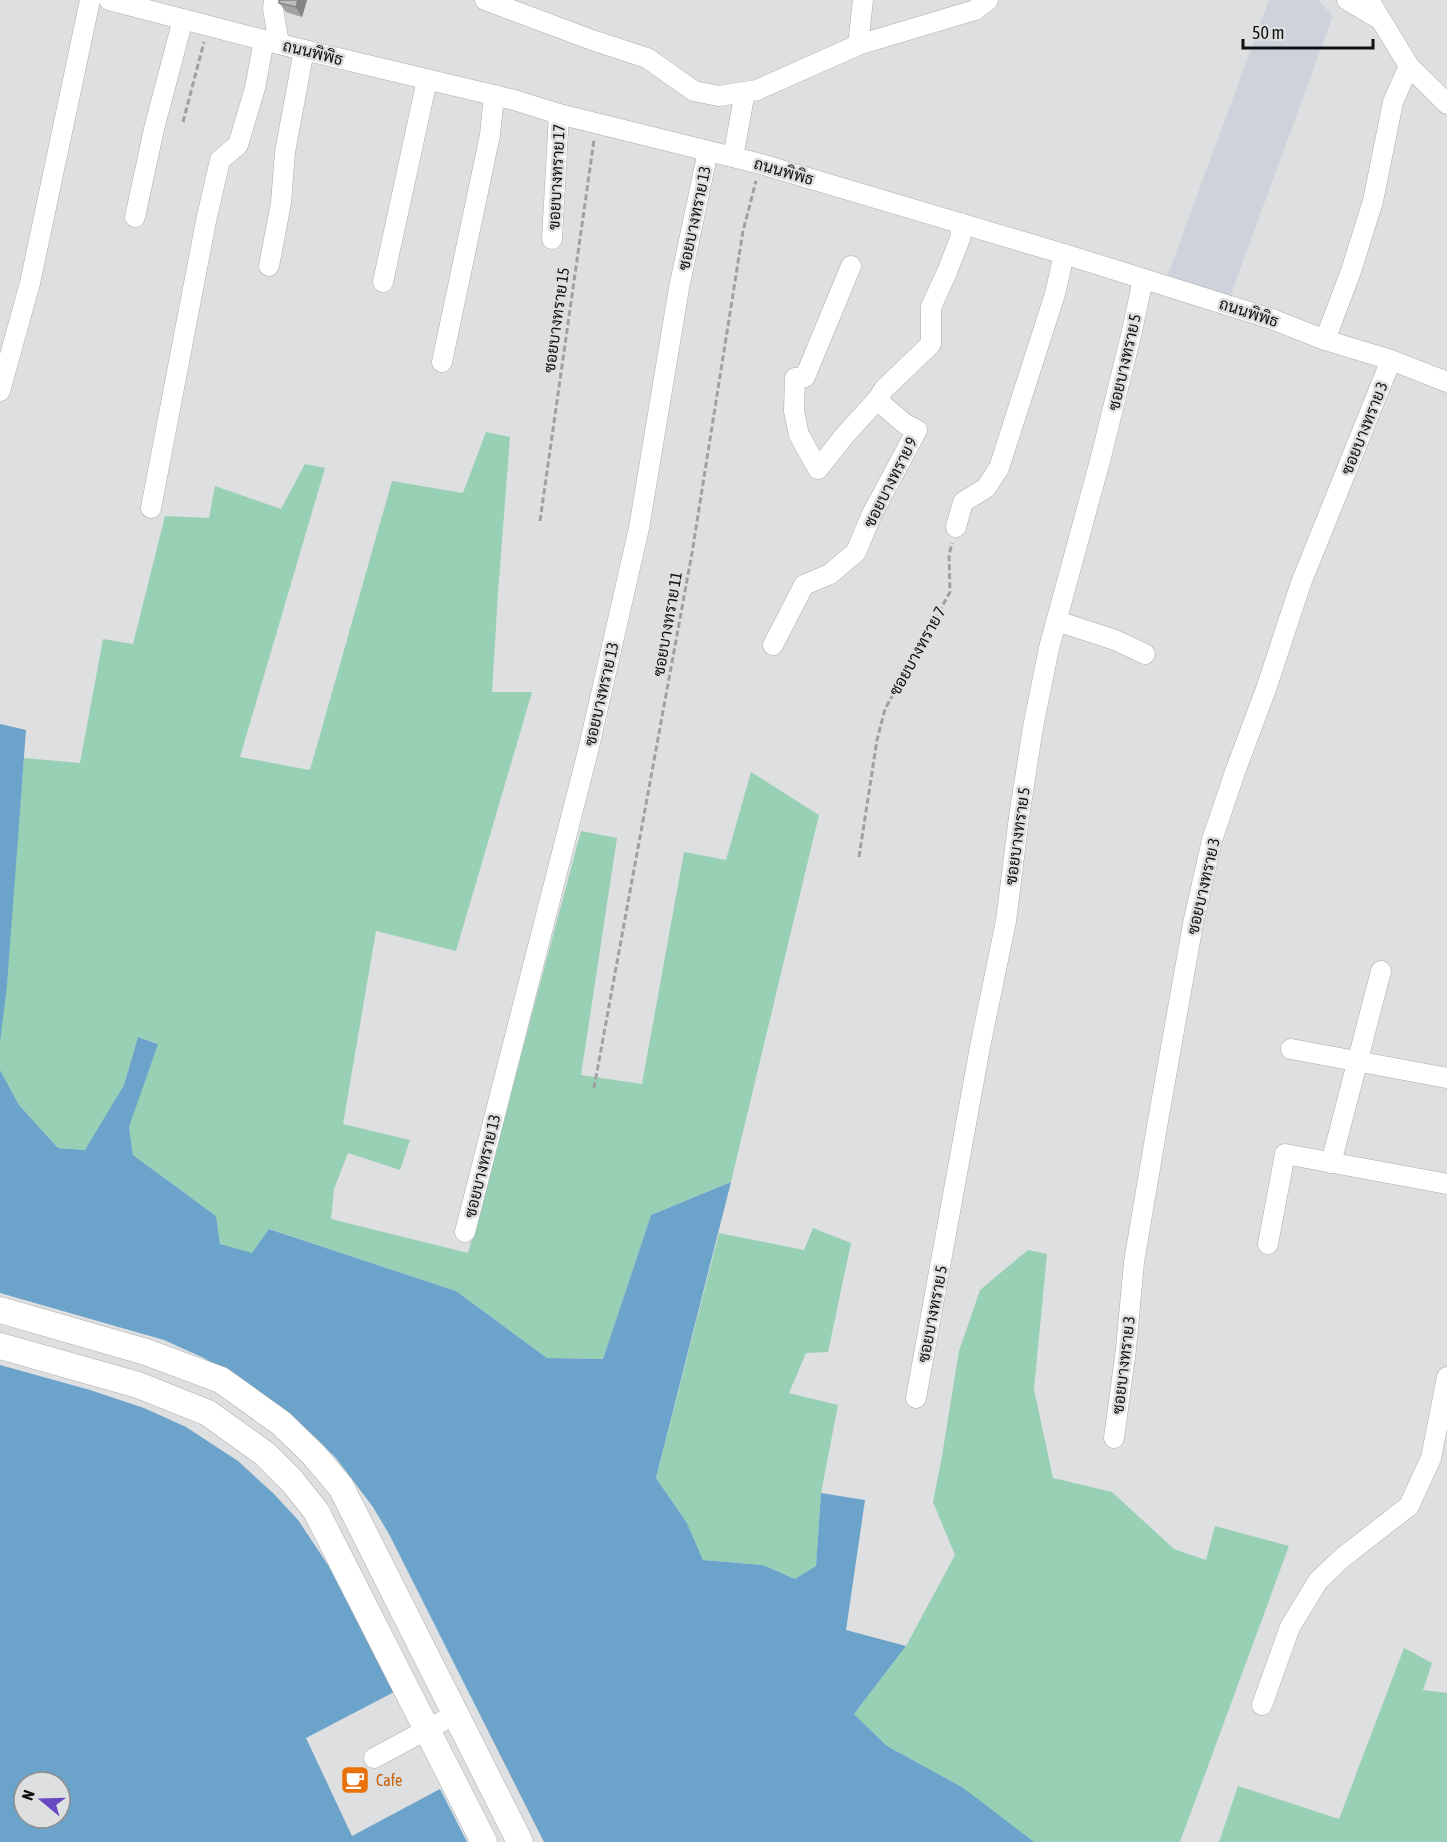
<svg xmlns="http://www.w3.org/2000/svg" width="1447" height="1842" font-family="'Asap Condensed',Sarabun,sans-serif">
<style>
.built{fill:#ced3db}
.green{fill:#97d0b5}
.water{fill:#6ca3ca;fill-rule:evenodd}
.pier{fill:#dedfe0}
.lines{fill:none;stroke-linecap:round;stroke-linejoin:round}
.minor-casing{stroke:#acadae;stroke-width:21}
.major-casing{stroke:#acadae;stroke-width:27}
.path{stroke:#9fa0a1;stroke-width:3;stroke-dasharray:6 3;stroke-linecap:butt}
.minor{stroke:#fff;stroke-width:20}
.major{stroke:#fff;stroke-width:26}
.wall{fill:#a3a2a1}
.shaded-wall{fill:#858483}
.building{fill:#bebcbb;stroke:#858483;stroke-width:1.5}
.labels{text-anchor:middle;stroke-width:5;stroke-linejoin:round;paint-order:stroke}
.street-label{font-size:16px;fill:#111112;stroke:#dedfe0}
.food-label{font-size:16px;fill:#c56008;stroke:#dedfe0;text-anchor:start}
</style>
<rect width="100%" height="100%" fill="#dedfe0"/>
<path class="built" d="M 1269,0 L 1318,0 L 1333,16 L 1227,305 L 1164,285 Z"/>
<g class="green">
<path d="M 486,432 L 510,437 L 498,593 L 492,692 L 532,692 L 456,951 L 376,931 L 343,1124 L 410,1140 L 400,1170 L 348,1153 L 334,1189 L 331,1219 L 468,1253 L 581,831 L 617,838 L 581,1075 L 642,1084 L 684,852 L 726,860 L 751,772 L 819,815 L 731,1182 L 651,1215 L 603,1359 L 547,1358 L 456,1291 L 270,1229 L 252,1254 L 220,1244 L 216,1216 L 133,1155 L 129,1127 L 157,1043 L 138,1037 L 124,1085 L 86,1150 L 58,1148 L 19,1105 L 0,1070 L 0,1031 L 24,758 L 80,763 L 103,639 L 133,644 L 165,516 L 209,518 L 215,486 L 281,509 L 305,464 L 325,468 L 240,757 L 310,770 L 392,481 L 463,493 Z"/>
<path d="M 813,1228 L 851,1243 L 828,1352 L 806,1353 L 789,1393 L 838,1405 L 821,1493 L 816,1567 L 795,1579 L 763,1565 L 703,1560 L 687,1523 L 656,1478 L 719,1233 L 804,1250 Z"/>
<path d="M 1028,1250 L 1047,1254 L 1034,1389 L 1053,1478 L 1112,1492 L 1174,1549 L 1206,1560 L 1215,1526 L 1289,1546 L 1180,1842 L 1027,1842 L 962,1787 L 887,1746 L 854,1714 L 906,1646 L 955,1555 L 933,1502 L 941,1462 L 959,1351 L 980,1290 Z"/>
<path d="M 1404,1648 L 1432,1663 L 1423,1690 L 1447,1693 L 1447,1842 L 1219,1842 L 1238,1786 L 1339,1819 Z"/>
</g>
<g class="water">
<path d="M 0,724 L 26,730 L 7,985 L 0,1042 Z"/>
<path d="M 138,1037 L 158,1044 L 129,1127 L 133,1155 L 216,1216 L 220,1244 L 252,1253 L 269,1229 L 456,1291 L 547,1358 L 603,1359 L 651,1215 L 731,1182 L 656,1478 L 687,1523 L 703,1560 L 763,1565 L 795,1579 L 816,1566 L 821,1493 L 865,1500 L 846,1630 L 906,1646 L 854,1714 L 887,1746 L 962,1787 L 1034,1842 L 0,1842 L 0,1070 L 19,1105 L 58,1148 L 85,1150 L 124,1085 ZM 24,1782 L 60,1782 L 60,1818 L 24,1818 Z"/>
</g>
<path class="pier" d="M 0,1293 L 164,1340 L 204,1358 L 251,1385 L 297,1420 L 336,1458 L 373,1507 L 389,1534 L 544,1842 L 467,1842 L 440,1789 L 352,1836 L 306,1738 L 394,1692 L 328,1565 L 298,1520 L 273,1493 L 238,1461 L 186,1427 L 144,1408 L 90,1390 L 0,1365 Z"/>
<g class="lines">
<g class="minor-casing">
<g id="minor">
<path d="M 109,0 L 279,44 L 514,100 L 559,114 L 761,164 L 1064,254 L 1227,305 L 1272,319 L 1325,340 L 1391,360 L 1447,382"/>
<path d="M 274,0 L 273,9 L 279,44"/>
<path d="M 485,0 L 592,40 L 647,58 L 694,91 L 719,96 L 757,90 L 858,45 L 975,10 L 988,0"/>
<path d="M 1347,0 L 1379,19"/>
<path d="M 1369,0 L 1409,66 L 1447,104"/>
<path d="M 858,45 L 863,0"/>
<path d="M 733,157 L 745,92"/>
<path d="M 135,217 L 154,129 L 183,19"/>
<path d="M 552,239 L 559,114"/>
<path d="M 269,266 L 281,203 L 285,152 L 304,50"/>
<path d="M 851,266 L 805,377 L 795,378 L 794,411 L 799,435 L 818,469 L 845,435 L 877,400"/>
<path d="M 383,282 L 427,80"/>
<path d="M 1325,340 L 1351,271 L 1373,201 L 1393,102 L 1409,66"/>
<path d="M 442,362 L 490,135 L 494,95"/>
<path d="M 0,391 L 30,283 L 90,0"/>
<path d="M 151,508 L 206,221 L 220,160 L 238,145 L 255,88 L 264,40"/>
<path d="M 956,527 L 963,502 L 986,488 L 999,468 L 1055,294 L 1064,254"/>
<path d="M 1057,621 L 1115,640 L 1145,654"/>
<path d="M 773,645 L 804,585 L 830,574 L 856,552 L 872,514 L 917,430 L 905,424 L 877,400 L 884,389 L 931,344 L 931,307 L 947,272 L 961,236 L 960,223"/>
<path d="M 1291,1049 L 1447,1078"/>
<path d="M 1331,1163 L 1381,971"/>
<path d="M 465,1232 L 588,751 L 639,528 L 679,288 L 708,151"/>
<path d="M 1268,1244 L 1285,1154 L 1447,1184"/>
<path d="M 916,1398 L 980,1047 L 1006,921 L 1019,817 L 1033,727 L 1049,648 L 1101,457 L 1132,331 L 1143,279"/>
<path d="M 1114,1438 L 1126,1349 L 1134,1262 L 1159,1115 L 1193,924 L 1212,840 L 1235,772 L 1266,689 L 1301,583 L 1391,360"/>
<path d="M 1262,1705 L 1290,1627 L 1318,1581 L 1342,1558 L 1409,1506 L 1431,1458 L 1447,1377"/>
<path d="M 374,1758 L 456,1714"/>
</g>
</g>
<g class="major-casing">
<g id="major">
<path d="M 0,1310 L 146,1352 L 221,1380 L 281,1423 L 314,1455 L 341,1487 L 520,1842"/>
<path d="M 0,1346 L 138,1385 L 208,1413 L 265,1454 L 292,1481 L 316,1511 L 484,1842"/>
</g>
</g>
<g class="path">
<path d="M 183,122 L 204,42"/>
<path d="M 540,521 L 594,140"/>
<path d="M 859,857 L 877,740 L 885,709 L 950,592 L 949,555 L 952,543"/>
<path d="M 594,1088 L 692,553 L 743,231 L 756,181"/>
</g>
<use href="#minor" class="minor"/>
<use href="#major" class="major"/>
</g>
<path class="wall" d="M 307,0 L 302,17 L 286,12 L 279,3 Z"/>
<path class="shaded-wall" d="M 298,0 L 307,0 L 302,17 L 296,7 Z"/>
<path class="building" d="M 279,0 L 298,0 L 296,7 L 279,3 Z"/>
<defs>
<g id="cafe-square" transform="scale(1.5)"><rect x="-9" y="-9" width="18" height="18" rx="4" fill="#e8710a" stroke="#dedfe0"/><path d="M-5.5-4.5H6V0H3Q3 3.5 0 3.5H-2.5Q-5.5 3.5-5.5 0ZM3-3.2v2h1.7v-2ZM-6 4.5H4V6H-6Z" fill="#fff"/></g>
</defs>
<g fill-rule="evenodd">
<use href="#cafe-square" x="355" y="1780"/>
</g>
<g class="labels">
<g class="street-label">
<text transform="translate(313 52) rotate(14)" y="6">ถนนพิพิธ</text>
<text transform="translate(784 171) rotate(16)" y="6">ถนนพิพิธ</text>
<text transform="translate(556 177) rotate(-87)" y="6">ขอยบางทราย 17</text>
<text transform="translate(694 218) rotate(-78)" y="6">ซอยบางทราย 13</text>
<text transform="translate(1249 312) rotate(18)" y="6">ถนนพิพิธ</text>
<text transform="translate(556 320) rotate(-82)" y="6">ซอยบางทราย 15</text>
<text transform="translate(1124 362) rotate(-77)" y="6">ซอยบางทราย 5</text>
<text transform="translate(1364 428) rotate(-68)" y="6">ซอยบางทราย 3</text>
<text transform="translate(890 482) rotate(-63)" y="6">ซอยบางทราย 9</text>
<text transform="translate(667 624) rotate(-80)" y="6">ซอยบางทราย 11</text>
<text transform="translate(917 651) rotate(-61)" y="6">ซอยบางทราย 7</text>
<text transform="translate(601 694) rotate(-77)" y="6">ซอยบางทราย 13</text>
<text transform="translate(1017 836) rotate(-82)" y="6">ซอยบางทราย 5</text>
<text transform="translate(1203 886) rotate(-77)" y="6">ซอยบางทราย 3</text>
<text transform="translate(482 1166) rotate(-76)" y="6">ซอยบางทราย 13</text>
<text transform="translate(932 1314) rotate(-79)" y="6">ซอยบางทราย 5</text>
<text transform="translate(1123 1365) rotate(-83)" y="6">ซอยบางทราย 3</text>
</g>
<g class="food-label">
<text x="376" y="1786">Cafe</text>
</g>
</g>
<g transform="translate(42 1800) rotate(289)"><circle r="28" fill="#dedfe0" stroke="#8c8d8e" stroke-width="1.5"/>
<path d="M0-4.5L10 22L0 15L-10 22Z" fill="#6949c2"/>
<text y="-9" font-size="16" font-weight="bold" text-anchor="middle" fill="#111112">N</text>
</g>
<path d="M1243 39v9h130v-9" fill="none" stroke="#111112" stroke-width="3"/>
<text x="1252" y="39" font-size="18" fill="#111112" stroke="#dedfe0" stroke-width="4.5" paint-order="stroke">50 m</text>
</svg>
